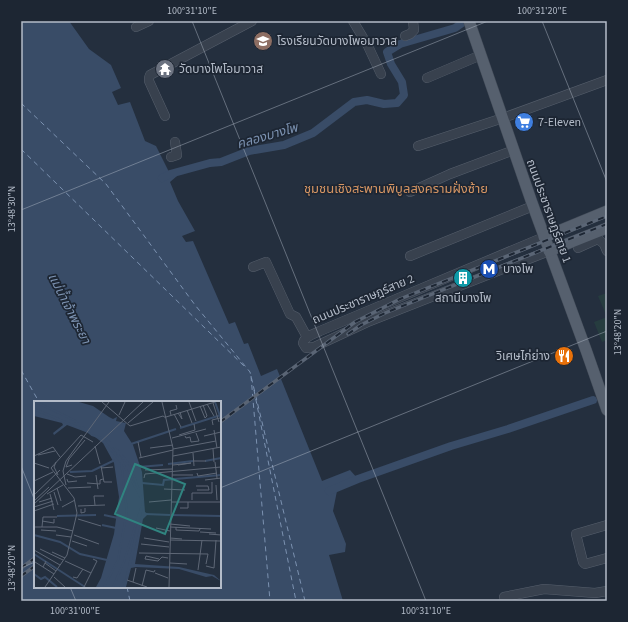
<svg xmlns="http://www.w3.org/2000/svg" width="628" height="622" font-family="'Source Sans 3','Noto Sans Thai',sans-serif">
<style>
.green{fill:#263c3f}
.water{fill:#394c67;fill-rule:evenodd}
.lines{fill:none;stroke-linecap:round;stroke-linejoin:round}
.canal{stroke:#394c67;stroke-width:8}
.ferry{stroke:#7c92b1;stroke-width:1;stroke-dasharray:5 4;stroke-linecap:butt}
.minor-casing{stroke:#565f6c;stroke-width:10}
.major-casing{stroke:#414a57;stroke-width:12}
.minor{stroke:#38414e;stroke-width:9}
.major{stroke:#56606e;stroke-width:11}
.rail-casing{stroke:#5a6575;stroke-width:3.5}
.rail{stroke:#1d2633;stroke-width:2;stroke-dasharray:6;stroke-linecap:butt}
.ticks{fill:none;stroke:#b4bcc9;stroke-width:1;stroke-opacity:0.45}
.labels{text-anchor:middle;stroke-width:3.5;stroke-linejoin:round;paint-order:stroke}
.poi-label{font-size:12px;fill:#b4bcc9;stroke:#1d2633;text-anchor:start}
.street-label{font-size:12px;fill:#b4bcc9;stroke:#1d2633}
.water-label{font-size:13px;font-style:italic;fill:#7c92b1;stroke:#1d2633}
.neighbourhood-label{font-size:13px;fill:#d59563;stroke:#1d2633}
.inset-river{fill:none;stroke:#394c67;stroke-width:2}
.inset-road{fill:none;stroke:#5e6776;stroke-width:1}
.view{fill:#308480;fill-opacity:0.15;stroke:#308480;stroke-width:2}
.inset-edge{fill:none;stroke:#b4bcc9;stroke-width:2}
.neatline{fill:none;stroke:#b4bcc9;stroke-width:1.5}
.ticks-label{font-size:10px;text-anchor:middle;fill:#b4bcc9}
</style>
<rect width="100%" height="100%" fill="#242f3e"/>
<path class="green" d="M 607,293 L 607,340 L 602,342 L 594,322 L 607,317 L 598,296 Z"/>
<path class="water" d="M 21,21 L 69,21 L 89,49 L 111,65 L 121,88 L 112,92 L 118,105 L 130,102 L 145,141 L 156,146 L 170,174 L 177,176 L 170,182 L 178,201 L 195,231 L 182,236 L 186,242 L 193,241 L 229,324 L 235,322 L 244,344 L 248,343 L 261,376 L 277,369 L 322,481 L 350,470 L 358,479 L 352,479 L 338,486 L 333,511 L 346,544 L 345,552 L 329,555 L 343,601 L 21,601 ZM 35,402 L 220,402 L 220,587 L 35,587 Z"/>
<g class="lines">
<g class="canal">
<path d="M 162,178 L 170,174 L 210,163 L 221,162 L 249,151 L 284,145 L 313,133 L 354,102 L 367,100 L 384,104 L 397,103 L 404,95 L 402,82 L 391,64 L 387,52 L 400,44 L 455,28 L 465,21"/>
<path d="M 329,491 L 358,479 L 451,446 L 508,429 L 593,400"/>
</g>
<g class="ferry">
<path d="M 21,103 L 106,184 L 195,305 L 250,372 L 305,601"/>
<path d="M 21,149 L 245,367"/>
<path d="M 21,370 L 39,402"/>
<path d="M 251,376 L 270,601"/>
<path d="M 254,390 L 296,601"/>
<path d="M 127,587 L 130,601"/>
</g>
<g class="minor-casing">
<g id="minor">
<path d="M 353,21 L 368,46 L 381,74"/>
<path d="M 136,27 L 149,21"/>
<path d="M 405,36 L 410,34 L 414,30 L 413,21"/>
<path d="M 427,78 L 481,55"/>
<path d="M 165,116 L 149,81 L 149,78 L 150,75 L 252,21"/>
<path d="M 418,146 L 503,118 L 607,80"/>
<path d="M 171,157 L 177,155 L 175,142"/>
<path d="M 410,192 L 450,174 L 514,150"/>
<path d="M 544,237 L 320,331 C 314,334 305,336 303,343 L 306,348 L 314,347 L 370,321 L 549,251"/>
<path d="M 598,239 L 604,244 L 607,251"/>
<path d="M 578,248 L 598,239 L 594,233"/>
<path d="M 410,256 L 533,206"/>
<path d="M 253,267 L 266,262 L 290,314 L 296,317 L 307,337"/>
<path d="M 607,525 L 576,534 L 583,562 L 585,564 L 607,558"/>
<path d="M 504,597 L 544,589 L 595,593 L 607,591"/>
</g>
</g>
<g class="major-casing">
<g id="major">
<path d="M 469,21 L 532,203 L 586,350 L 607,410"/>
<path d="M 544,237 L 607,211"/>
<path d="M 549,251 L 607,228"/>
</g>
</g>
<use href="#minor" class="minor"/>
<use href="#major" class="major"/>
<g class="rail-casing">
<g id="rail">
<path d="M 348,334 L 361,325 L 385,313 L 607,224"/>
<path d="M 220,422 L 355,322 L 400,299 L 607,216"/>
<path d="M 21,568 L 35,558"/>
<path d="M 21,576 L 35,566"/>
</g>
</g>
<use href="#rail" class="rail"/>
</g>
<path class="ticks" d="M 192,21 L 426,601M 542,21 L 607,182M 21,210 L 488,21M 21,466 L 35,501M 220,488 L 607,331M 21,568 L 35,562M 70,587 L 76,601"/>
<defs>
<g id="school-disc" transform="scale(1)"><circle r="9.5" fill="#8d6e63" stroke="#1d2633"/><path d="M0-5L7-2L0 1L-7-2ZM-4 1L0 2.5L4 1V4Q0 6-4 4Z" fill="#fff"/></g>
<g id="temple-disc" transform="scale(1)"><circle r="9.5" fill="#6b7280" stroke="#1d2633"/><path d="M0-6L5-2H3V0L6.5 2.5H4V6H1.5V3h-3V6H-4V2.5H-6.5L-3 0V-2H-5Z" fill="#fff"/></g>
<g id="supermarket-disc" transform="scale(1)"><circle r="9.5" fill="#3f7fe0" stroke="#1d2633"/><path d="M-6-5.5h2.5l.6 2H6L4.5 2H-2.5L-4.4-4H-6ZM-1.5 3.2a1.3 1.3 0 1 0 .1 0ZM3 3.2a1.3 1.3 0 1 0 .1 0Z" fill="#fff"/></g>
<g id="metro-disc" transform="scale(1)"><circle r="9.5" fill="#1a4fb4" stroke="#1d2633"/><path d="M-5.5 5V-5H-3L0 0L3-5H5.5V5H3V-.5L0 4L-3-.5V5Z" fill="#fff"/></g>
<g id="building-disc" transform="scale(1)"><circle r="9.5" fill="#0f9aa8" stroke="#1d2633"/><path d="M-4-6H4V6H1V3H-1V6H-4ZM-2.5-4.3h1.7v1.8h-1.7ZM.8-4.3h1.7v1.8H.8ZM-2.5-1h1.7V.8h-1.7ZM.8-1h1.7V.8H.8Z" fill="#fff"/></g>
<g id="restaurant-disc" transform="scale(1)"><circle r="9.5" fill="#e8710a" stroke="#1d2633"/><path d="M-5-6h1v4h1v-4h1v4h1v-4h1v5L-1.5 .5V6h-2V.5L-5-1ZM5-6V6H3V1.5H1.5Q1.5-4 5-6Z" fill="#fff"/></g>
</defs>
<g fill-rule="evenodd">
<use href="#school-disc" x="263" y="41"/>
<use href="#temple-disc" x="165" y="69"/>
<use href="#supermarket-disc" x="524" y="122"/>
<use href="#metro-disc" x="489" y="269"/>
<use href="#building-disc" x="463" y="278"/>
<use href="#restaurant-disc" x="564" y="356"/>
</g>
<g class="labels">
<g class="poi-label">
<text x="277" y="45">โรงเรียนวัดบางโพอมาวาส</text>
<text x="179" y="73">วัดบางโพโอมาวาส</text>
<text x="538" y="126">7-Eleven</text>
<text x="503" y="273">บางโพ</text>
<text x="463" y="302" text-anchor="middle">สถานีบางโพ</text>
<text x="550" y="360" text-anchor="end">วิเศษไก่ย่าง</text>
</g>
<g class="street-label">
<text transform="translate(549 211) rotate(70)" y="4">ถนนประชาราษฎร์สาย 1</text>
<text transform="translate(363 299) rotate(-23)" y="4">ถนนประชาราษฎร์สาย 2</text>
</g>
<g class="water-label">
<text transform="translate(267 135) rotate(-16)" y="5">คลองบางโพ</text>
<text transform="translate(70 308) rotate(63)" y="5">แม่น้ำเจ้าพระยา</text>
</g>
<g class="neighbourhood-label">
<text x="396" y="193">ชุมชนเชิงสะพานพิบูลสงครามฝั่งซ้าย</text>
</g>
</g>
<g transform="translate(34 401)">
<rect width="187" height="187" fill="#242f3e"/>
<path d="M 0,1 L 45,1 L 59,5 L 75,16 L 79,18 L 83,16 L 82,20 L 92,22 L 90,30 L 99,44 L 108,71 L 111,111 L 114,113 L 109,118 L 101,163 L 145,166 L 180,174 L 187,180 L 178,175 L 172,176 L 145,168 L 102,166 L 97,167 L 92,186 L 62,186 L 67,177 L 80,133 L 85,96 L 80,62 L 69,42 L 57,33 L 33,24 L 20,34 L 19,32 L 29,24 L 28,22 L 0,15 Z" fill="#394c67"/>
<path class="inset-river" d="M 2,1 L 40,19 L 58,34 L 67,37M 181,1 L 187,18M 0,8 L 53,30M 146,27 L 187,14M 72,38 L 81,47 L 109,101 L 92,179 L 86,186M 97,43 L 142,28M 83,49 L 96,64 L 107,95M 171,60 L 187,57M 134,63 L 159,60M 104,66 L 129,64M 36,71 L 58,70 L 81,59M 108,82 L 129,84 L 130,79 L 187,74M 111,113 L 136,114M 70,114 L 84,117M 137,114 L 187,115M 23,115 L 62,114M 68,124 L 82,127M 0,134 L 26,141 L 46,153 L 73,159M 0,153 L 51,186M 94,172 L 106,119M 0,173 L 7,178 L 11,176 L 23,186M 70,186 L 84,159 L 93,110 L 87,61 L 70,40M 79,186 L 90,161 L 107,107"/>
<path class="inset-road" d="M 68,1 L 96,25 L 129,15 L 132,17M 128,1 L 139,47 L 135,186M 155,1 L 162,20M 179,2 L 185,21M 173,3 L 180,15M 166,5 L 171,17 L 173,15 L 169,4M 153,9 L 158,22M 144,12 L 148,18 L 146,11M 140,13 L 147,26M 85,14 L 91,1M 137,14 L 136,10 L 143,8 L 142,4M 132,16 L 181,1M 94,22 L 119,1M 179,24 L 178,19 L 186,17M 180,29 L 183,47M 145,34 L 161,29 L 160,23M 151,35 L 152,37 L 156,36 L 157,41 L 165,40 L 162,32M 170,35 L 187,31M 138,37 L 172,28M 104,41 L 107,56M 61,45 L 66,63M 116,47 L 139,44M 139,48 L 182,40M 179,48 L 180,61M 159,52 L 160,65M 4,54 L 21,50M 0,55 L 19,46 L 26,56M 139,55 L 187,46M 105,57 L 139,49M 159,60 L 172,60M 22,61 L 20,66 L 24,74M 181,61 L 183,77M 0,62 L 15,67M 38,64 L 32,66 L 35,58 L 51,39M 139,64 L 157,62M 144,64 L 157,62M 67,65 L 70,81 L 78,81M 67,67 L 79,66M 111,69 L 138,68M 163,72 L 164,75 L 183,72M 33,73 L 41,76 L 52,75M 62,74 L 64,88M 138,74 L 159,74M 110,77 L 111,73 L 187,66M 33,78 L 34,81 L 43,80M 171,79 L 187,77M 0,80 L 19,71M 53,82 L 66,83 L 66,79 L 69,78M 32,84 L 29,70 L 32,60 L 75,1M 182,84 L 183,99M 162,85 L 174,85 L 175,89 L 163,89M 23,87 L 27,100M 34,87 L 57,86M 130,88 L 151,89M 20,91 L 24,104M 13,93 L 29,84M 16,93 L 20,109M 0,94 L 26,69M 158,99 L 158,92 L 178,92 L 178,81M 0,100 L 15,86M 5,101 L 18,97M 115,101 L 137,99M 137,101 L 187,101M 0,103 L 109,1M 61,104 L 60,95 L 70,95M 44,105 L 71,104M 0,106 L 19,100M 28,106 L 41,99M 146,107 L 154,107 L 154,101M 47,108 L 47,112 L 51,111 L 51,107M 0,110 L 20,103M 44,118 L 67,125M 8,120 L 20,122 L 20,118M 136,123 L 156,125M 0,126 L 23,126 L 39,130M 8,126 L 9,116 L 23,116M 136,126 L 177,128M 142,126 L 142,129 L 165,130 L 166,128M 122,127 L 136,130M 7,129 L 22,130M 166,131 L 182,132M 175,133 L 187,134M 22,134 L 37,136M 40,134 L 65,143M 110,137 L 135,141M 136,137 L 148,138M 136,139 L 187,140M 38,140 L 53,145M 107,143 L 135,146M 6,148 L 29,159M 0,149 L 26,164M 18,151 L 31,157M 105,152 L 174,153 L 172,163M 125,158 L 112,155 L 111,158 L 124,160 L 128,156 L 134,157M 31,160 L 57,172M 1,161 L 9,166 L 12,160M 11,162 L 22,170M 136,162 L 153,163M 172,165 L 180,167 L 182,139M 9,166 L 20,173M 164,169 L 168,139M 121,172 L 134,177M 20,176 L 31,186M 39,176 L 43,177 L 49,168M 93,179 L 113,186M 99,181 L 102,167M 108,185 L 112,169 L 120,171 L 121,169M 11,186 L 33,154 L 43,112 L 40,97 L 17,67 L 47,34 L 59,41M 50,186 L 63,160 L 59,158"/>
<path class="view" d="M 101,63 L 151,83 L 131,133 L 81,113 Z"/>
<rect width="187" height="187" class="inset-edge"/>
</g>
<rect width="628" height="622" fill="none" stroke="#1d2633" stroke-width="44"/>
<rect x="22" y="22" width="584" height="578" class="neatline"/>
<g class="ticks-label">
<text x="192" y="14">100°31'10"E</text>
<text x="542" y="14">100°31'20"E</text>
<text transform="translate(11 209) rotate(-90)" y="4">13°48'30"N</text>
<text transform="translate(617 332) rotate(-90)" y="4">13°48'20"N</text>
<text transform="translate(11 568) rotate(-90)" y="4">13°48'20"N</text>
<text x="75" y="614">100°31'00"E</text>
<text x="426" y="614">100°31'10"E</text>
</g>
</svg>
